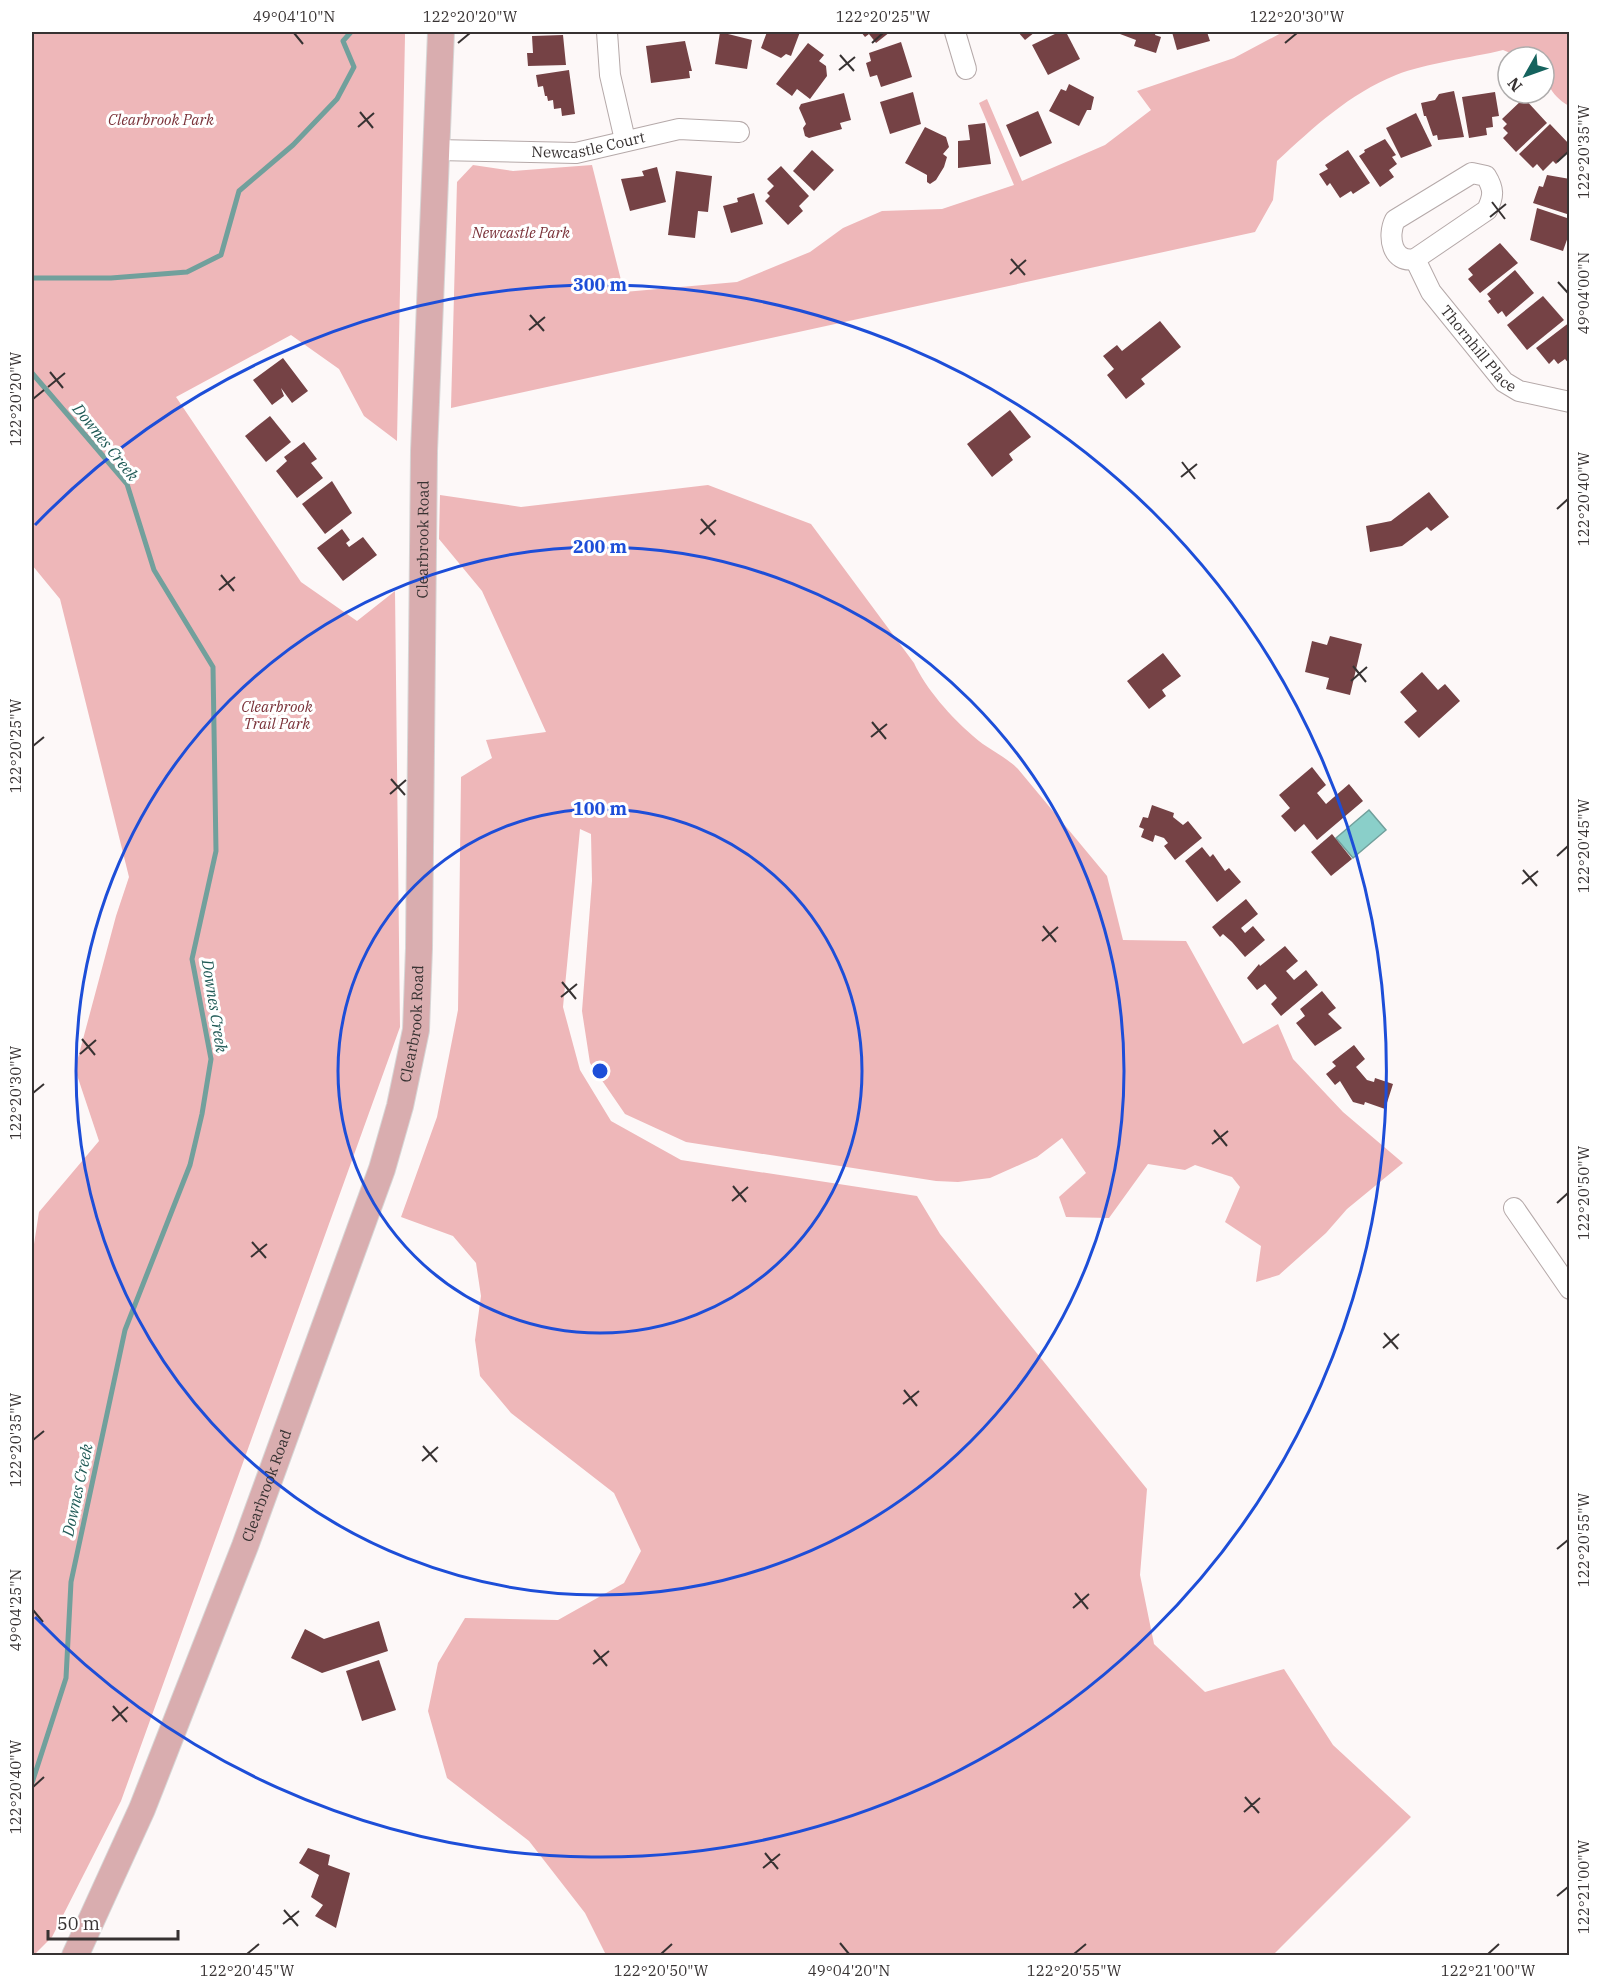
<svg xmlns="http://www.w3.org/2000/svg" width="1601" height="1987" font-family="'IBM Plex Serif',serif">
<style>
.green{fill:#eeb7b9}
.water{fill:#8acfc9;stroke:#71a09c;stroke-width:1.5}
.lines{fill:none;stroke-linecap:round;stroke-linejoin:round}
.stream{stroke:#71a09c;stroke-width:5}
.building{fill:#754245}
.minor-casing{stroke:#b5a9a9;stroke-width:22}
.major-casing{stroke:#d7d6d6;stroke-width:28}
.minor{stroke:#fff;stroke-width:20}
.major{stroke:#d9adaf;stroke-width:26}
.ticks{fill:none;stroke:#373232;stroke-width:2}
.ring{fill:none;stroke:#1d4ed8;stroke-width:3}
.labels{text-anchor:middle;stroke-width:6;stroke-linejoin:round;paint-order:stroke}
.park-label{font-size:15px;font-style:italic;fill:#7a3239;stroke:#fff}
.street-label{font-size:15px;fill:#373232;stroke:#fff}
.water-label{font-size:16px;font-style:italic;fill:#205a56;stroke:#fff}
.centre{fill:#1d4ed8;stroke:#fff;stroke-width:3}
.ring-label{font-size:18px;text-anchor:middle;font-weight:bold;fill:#1d4ed8;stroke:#fff;stroke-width:6;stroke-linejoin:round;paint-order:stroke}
.neatline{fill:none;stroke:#373232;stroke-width:2}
.ticks-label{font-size:15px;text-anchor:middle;fill:#373232}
</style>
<rect width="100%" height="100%" fill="#fdf8f8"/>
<g class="green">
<path d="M 32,32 L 405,32 L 405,36 L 397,441 L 364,416 L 339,369 L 291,335 L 176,397 L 301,582 L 357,621 L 395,591 L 400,1027 L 121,1801 L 52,1937 L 33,1956 L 32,1257 L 39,1212 L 99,1141 L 75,1069 L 116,916 L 129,877 L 60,599 L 32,565 Z"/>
<path d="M 1283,32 L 1569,32 L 1569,106 C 1549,94 1544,80 1544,57 L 1520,57 L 1503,50 C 1471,58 1426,63 1396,75 C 1349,94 1314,127 1277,161 L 1273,200 L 1255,232 L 451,408 L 457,182 L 473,165 L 513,171 L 592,165 L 624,292 L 737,282 L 810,252 L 843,228 L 882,211 L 942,209 L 1014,185 L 979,103 L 987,99 L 1022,181 L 1105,145 L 1151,110 L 1137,91 L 1234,58 Z"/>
<path d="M 708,485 L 811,524 L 914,663 C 926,689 951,717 973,736 C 987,749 1004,755 1018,769 L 1107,876 L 1123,940 L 1186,941 L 1243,1044 L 1278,1024 L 1293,1059 L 1343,1112 L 1403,1163 L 1347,1209 L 1326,1233 L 1279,1275 L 1256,1282 L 1261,1246 L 1225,1222 L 1240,1187 L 1232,1177 L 1195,1165 L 1185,1170 L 1148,1164 L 1109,1218 L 1066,1217 L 1059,1197 L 1086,1173 L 1062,1138 L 1037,1157 L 990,1178 L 958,1182 L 936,1181 L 686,1142 L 625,1114 L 590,1063 L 582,1011 L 592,881 L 591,834 L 580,829 L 563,1007 L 580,1070 L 611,1121 L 681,1160 L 917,1196 L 940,1234 L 1147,1489 L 1140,1575 L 1154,1644 L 1205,1692 L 1284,1669 L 1333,1745 L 1411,1817 L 1273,1955 L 606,1955 L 585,1913 L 529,1841 L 447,1778 L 428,1711 L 438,1663 L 465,1618 L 558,1620 L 624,1583 L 641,1551 L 614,1493 L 511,1413 L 480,1376 L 475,1340 L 481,1296 L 476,1263 L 453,1236 L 401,1217 L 437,1117 L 458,1010 L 461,777 L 492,758 L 486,740 L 546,732 L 482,591 L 439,539 L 440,495 L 521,507 Z"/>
</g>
<path class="water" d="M 1369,810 L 1386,830 L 1353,858 L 1336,838 Z"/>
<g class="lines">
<g class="stream">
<path d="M 32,278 L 111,278 L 187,272 L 221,255 L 239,191 L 293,145 L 337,99 L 354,67 L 343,41 L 351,32"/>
<path d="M 32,373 L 127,484 L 154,570 L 213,667 L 216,851 L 192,959 L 211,1059 L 202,1114 L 190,1165 L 125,1330 L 71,1582 L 66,1678 L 32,1783"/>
</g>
</g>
<g class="building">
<path d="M 720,32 L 752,40 L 747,69 L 715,64 Z"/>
<path d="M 767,32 L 800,32 L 791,56 L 786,54 L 781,58 L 761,48 Z"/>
<path d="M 861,32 L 890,32 L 876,43 L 869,34 L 865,37 Z"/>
<path d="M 1018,32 L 1035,32 L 1025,40 Z"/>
<path d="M 1059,32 L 1066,32 L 1080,59 L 1048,75 L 1032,45 Z"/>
<path d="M 1121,32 L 1156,32 L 1155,35 L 1161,37 L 1156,53 L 1134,46 L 1136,40 L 1120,34 Z"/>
<path d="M 1172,32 L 1207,32 L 1210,41 L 1177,50 Z"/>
<path d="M 563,35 L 566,65 L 528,66 L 527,53 L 533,53 L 532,36 Z"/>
<path d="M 685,41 L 692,71 L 689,71 L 690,78 L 651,83 L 646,46 Z"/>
<path d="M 901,42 L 912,77 L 881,87 L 877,75 L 870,77 L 866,63 L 871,61 L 869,53 Z"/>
<path d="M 808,43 L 824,55 L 819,61 L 826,66 L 827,76 L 810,99 L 797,89 L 792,96 L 776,84 Z"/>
<path d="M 569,70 L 575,114 L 562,116 L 561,108 L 554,109 L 553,100 L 548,101 L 547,96 L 545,96 L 543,86 L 538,87 L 536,75 Z"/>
<path d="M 1069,84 L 1094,97 L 1091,110 L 1087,110 L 1079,126 L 1049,111 L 1061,89 L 1066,91 Z"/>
<path d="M 1454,91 L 1464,137 L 1438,140 L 1437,135 L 1433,136 L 1426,116 L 1424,116 L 1421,103 L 1435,100 L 1439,94 Z"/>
<path d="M 913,92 L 921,124 L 890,134 L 880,102 Z"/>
<path d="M 1495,92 L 1499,116 L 1492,117 L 1493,127 L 1486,128 L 1487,135 L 1469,138 L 1462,97 Z"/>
<path d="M 844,93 L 851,120 L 840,123 L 842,129 L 809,138 L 805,136 L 803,128 L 806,124 L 799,108 L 801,104 Z"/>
<path d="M 1524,98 L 1547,123 L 1516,152 L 1503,138 L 1508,133 L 1503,128 L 1507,124 L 1502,119 Z"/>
<path d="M 1038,111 L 1052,143 L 1020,157 L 1006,125 Z"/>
<path d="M 1416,113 L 1432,146 L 1401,158 L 1386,128 Z"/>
<path d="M 985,123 L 991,164 L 958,168 L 958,141 L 970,140 L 968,125 Z"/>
<path d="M 1550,124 L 1570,145 L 1570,150 L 1556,164 L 1553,161 L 1543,171 L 1537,164 L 1533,168 L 1519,154 Z"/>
<path d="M 925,127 L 946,137 L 949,147 L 943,154 L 947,157 L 944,167 L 936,180 L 930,184 L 927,182 L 927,175 L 905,163 Z"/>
<path d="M 1385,139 L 1396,155 L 1392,157 L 1397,164 L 1389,170 L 1394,177 L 1380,187 L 1359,156 L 1365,152 L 1364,150 Z"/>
<path d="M 812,150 L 834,170 L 814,191 L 793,171 Z"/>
<path d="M 1348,150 L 1370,183 L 1353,194 L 1351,191 L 1340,198 L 1330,183 L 1327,186 L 1319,174 L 1328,169 L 1325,165 Z"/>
<path d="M 781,166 L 809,196 L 799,206 L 803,211 L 788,225 L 765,201 L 770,196 L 767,193 L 774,186 L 767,179 Z"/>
<path d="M 657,167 L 666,202 L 630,211 L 621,179 L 644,176 L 642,171 Z"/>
<path d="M 676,171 L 712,176 L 708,212 L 698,211 L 695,238 L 668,235 Z"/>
<path d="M 1547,175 L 1570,179 L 1570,215 L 1533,203 L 1539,186 L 1543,187 Z"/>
<path d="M 754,193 L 763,224 L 731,233 L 723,206 L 738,202 L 737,198 Z"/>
<path d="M 1537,208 L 1570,219 L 1570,231 L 1563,251 L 1530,240 Z"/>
<path d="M 1500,243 L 1518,263 L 1480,293 L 1468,279 L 1473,275 L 1468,269 Z"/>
<path d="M 1515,270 L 1534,293 L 1506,317 L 1502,311 L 1498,314 L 1488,301 L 1491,299 L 1487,294 Z"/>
<path d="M 1543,296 L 1564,320 L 1527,350 L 1507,325 Z"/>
<path d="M 1160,321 L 1181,347 L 1141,379 L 1145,384 L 1126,399 L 1107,375 L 1114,369 L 1103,356 L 1117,345 L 1122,351 Z"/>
<path d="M 1570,322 L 1570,365 L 1565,359 L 1558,364 L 1554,359 L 1549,364 L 1536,348 Z"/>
<path d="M 283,358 L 308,391 L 292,403 L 281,388 L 284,396 L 272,405 L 253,380 Z"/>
<path d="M 1010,410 L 1031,437 L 1009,454 L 1013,460 L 992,477 L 967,444 Z"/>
<path d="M 270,416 L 291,442 L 266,462 L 245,436 Z"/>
<path d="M 304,442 L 317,459 L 311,463 L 323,478 L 297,498 L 276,471 L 287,461 L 284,457 Z"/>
<path d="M 332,481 L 352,513 L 325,534 L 302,504 Z"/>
<path d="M 1429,492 L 1449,517 L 1431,531 L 1427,527 L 1402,546 L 1370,552 L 1366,526 L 1391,521 Z"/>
<path d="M 342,529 L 350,540 L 346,543 L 349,547 L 363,537 L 377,555 L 343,581 L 317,548 Z"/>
<path d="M 1330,636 L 1362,644 L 1350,695 L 1326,689 L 1329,678 L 1305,672 L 1312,641 L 1327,645 Z"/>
<path d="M 1163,653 L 1181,676 L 1162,690 L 1166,696 L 1149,709 L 1127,681 Z"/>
<path d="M 1422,672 L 1438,690 L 1445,684 L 1460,701 L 1419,738 L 1404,722 L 1417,711 L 1400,692 Z"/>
<path d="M 1312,767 L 1326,785 L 1317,793 L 1326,804 L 1349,784 L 1363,801 L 1317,840 L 1304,824 L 1295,832 L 1281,816 L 1290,808 L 1279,795 Z"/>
<path d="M 1152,805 L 1174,813 L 1173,817 L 1183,825 L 1188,821 L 1202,838 L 1175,860 L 1164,846 L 1168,843 L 1164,838 L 1155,835 L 1153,842 L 1141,837 L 1144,829 L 1139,827 L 1143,817 L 1148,818 Z"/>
<path d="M 1332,834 L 1352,859 L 1331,876 L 1311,852 Z"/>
<path d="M 1202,847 L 1210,857 L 1213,854 L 1225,871 L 1229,868 L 1241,882 L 1217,902 L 1185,861 Z"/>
<path d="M 1246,899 L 1258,914 L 1241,928 L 1245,933 L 1253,926 L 1265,940 L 1245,957 L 1232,942 L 1223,934 L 1220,937 L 1212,927 Z"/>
<path d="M 1285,946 L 1298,961 L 1286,971 L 1294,980 L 1306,970 L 1318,985 L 1281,1016 L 1271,1004 L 1277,998 L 1265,984 L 1257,990 L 1247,978 L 1259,964 L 1260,966 Z"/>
<path d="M 1322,991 L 1336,1008 L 1328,1014 L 1342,1028 L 1315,1046 L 1296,1023 L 1305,1016 L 1300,1009 Z"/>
<path d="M 1354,1045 L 1365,1059 L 1356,1067 L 1367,1080 L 1374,1082 L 1375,1078 L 1393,1084 L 1385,1109 L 1365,1102 L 1364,1105 L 1353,1102 L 1340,1081 L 1335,1085 L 1326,1074 L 1336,1066 L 1332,1062 Z"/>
<path d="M 379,1621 L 388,1651 L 322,1673 L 291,1658 L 305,1629 L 324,1639 Z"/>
<path d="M 379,1660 L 396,1710 L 362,1721 L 346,1671 Z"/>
<path d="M 308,1848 L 330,1855 L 328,1865 L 350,1873 L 336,1928 L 315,1916 L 323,1905 L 311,1897 L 319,1875 L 299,1863 Z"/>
</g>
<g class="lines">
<g class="minor-casing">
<g id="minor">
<path d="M 607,32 L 610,75 L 625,140"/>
<path d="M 955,32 L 966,69"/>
<path id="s1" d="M 436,150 L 576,153 L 679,129 L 739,132"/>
<path d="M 1472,173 L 1486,176 C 1494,189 1494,196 1487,210 L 1415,259 C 1392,264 1387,236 1395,220 Z"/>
<path id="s2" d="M 1415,259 L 1431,292 L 1504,382 L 1519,391 L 1570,402"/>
<path d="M 1514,1208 L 1570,1289"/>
</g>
</g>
<g class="major-casing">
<g id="major">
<path id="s3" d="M 75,1956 L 142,1809 L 245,1546 L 382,1169 L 400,1106 L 416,1030 L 419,948 L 424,451 L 441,32"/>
</g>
</g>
<use href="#minor" class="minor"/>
<use href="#major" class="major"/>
</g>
<path class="ticks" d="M 294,33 L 303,44M 458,43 L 470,33M 872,43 L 883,33M 1285,43 L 1297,33M 840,55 L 854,71M 839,70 L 855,57M 360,112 L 373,128M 358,127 L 374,113M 1557,162 L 1568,152M 1492,202 L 1505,219M 1490,217 L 1506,204M 1011,259 L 1025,275M 1010,274 L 1026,260M 1558,282 L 1568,293M 530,315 L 544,331M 529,330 L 545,317M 50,372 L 63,388M 48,387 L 65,373M 33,399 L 44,390M 1182,462 L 1195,479M 1181,477 L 1197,464M 1557,509 L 1568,499M 701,519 L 715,535M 700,534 L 716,520M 221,575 L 234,591M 219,590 L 235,577M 1353,666 L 1366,682M 1351,681 L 1367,667M 872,722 L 886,739M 871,737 L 887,724M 33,746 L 44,737M 391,779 L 405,795M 390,794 L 406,780M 1557,856 L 1568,846M 1523,870 L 1537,886M 1522,884 L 1538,871M 1043,926 L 1056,942M 1042,941 L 1058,927M 562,982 L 576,999M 561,997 L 577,984M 82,1039 L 95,1055M 80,1054 L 96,1040M 33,1093 L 44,1084M 1214,1130 L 1227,1146M 1212,1144 L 1228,1131M 733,1186 L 746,1202M 732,1201 L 748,1187M 1557,1203 L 1568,1193M 252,1242 L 266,1258M 251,1257 L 267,1244M 1384,1333 L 1398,1349M 1383,1348 L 1399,1334M 904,1390 L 917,1406M 903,1404 L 919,1391M 33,1440 L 44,1431M 423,1446 L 437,1462M 422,1461 L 438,1447M 1557,1549 L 1568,1540M 1075,1593 L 1088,1609M 1073,1608 L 1089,1594M 33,1610 L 43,1622M 594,1650 L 607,1666M 593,1664 L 609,1651M 113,1706 L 127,1722M 112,1721 L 128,1707M 33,1787 L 44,1777M 1245,1797 L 1259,1813M 1244,1812 L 1260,1798M 765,1853 L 778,1869M 763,1868 L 780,1854M 1557,1896 L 1568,1887M 284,1910 L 298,1926M 283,1924 L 299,1911M 840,1943 L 849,1954M 247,1954 L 259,1944M 661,1954 L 672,1944M 1074,1954 L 1086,1944M 1488,1954 L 1499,1944"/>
<g class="ring">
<circle cx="600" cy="1071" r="262"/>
<circle cx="600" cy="1071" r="524"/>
<path d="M35 525A786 786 0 1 1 35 1617"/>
</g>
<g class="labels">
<g class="park-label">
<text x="161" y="125">Clearbrook Park</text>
<text x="521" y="238">Newcastle Park</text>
<text x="277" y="712">Clearbrook<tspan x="277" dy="17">Trail Park</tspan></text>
</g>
<g class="street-label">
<text dy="5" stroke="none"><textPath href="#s1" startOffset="153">Newcastle Court</textPath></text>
<text dy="5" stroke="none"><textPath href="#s2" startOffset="111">Thornhill Place</textPath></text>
<text dy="5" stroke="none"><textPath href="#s3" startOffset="1479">Clearbrook Road</textPath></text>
<text dy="5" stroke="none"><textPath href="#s3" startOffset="994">Clearbrook Road</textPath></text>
<text dy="5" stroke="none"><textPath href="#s3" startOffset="508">Clearbrook Road</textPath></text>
</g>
<g class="water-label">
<text transform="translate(106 442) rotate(51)" y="6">Downes Creek</text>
<text transform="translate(215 1006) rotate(81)" y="6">Downes Creek</text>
<text transform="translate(77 1490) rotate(-78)" y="6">Downes Creek</text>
</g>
</g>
<circle cx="600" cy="1071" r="9" class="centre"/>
<g class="ring-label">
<text x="600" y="291">300 m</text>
<text x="600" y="553">200 m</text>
<text x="600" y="815">100 m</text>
</g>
<rect width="1601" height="1987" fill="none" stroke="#ffffff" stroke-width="66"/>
<g transform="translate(1526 75) rotate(230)"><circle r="28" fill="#ffffff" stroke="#afadad" stroke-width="1.5"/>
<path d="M0-4.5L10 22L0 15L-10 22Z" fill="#15635e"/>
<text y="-9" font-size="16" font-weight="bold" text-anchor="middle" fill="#373232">N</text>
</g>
<path d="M48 1930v9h130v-9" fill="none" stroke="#373232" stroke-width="3"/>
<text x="57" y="1930" font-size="18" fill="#373232" stroke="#ffffff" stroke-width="4.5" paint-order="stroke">50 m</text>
<rect x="33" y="33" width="1535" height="1921" class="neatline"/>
<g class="ticks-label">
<text x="294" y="22">49°04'10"N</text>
<text x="470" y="22">122°20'20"W</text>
<text x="883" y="22">122°20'25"W</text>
<text x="1297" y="22">122°20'30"W</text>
<text transform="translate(1584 152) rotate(-90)" y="5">122°20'35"W</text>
<text transform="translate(1584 293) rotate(-90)" y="5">49°04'00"N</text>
<text transform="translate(16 399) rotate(-90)" y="5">122°20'20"W</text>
<text transform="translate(1584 499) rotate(-90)" y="5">122°20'40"W</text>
<text transform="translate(16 746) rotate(-90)" y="5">122°20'25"W</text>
<text transform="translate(1584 846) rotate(-90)" y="5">122°20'45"W</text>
<text transform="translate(16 1093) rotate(-90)" y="5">122°20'30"W</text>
<text transform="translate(1584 1193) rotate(-90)" y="5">122°20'50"W</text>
<text transform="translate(16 1440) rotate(-90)" y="5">122°20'35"W</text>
<text transform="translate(1584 1540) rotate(-90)" y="5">122°20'55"W</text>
<text transform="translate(16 1610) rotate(-90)" y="5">49°04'25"N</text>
<text transform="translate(16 1787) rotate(-90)" y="5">122°20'40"W</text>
<text transform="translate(1584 1887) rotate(-90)" y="5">122°21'00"W</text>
<text x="247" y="1976">122°20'45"W</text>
<text x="661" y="1976">122°20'50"W</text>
<text x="849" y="1976">49°04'20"N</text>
<text x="1074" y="1976">122°20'55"W</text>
<text x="1488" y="1976">122°21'00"W</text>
</g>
</svg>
